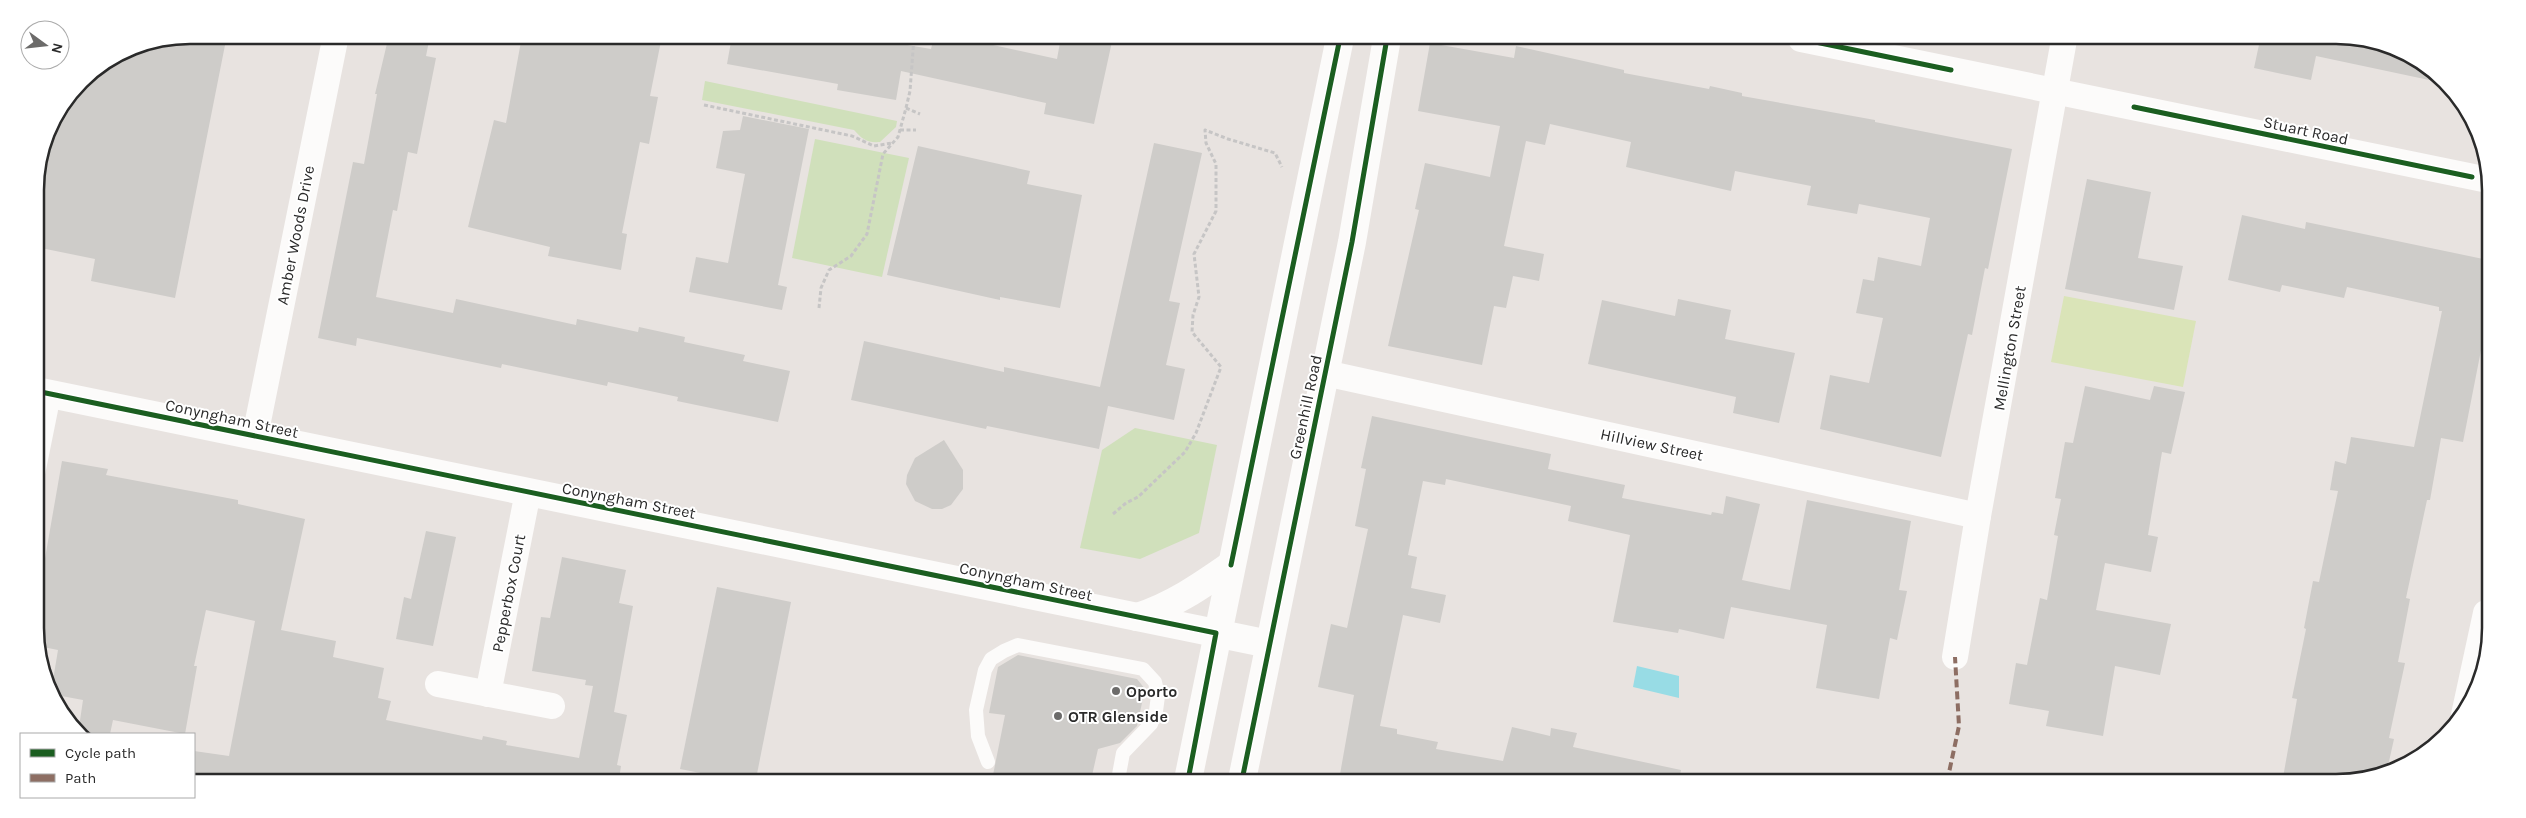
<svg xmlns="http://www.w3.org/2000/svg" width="2526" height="818" font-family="Karla,sans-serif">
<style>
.green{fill:#d0e0bb}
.pitch{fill:#dae4b8}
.water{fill:#98dce5}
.building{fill:#ceccc9}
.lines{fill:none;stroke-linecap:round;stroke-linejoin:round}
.path{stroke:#c6c5c5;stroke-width:3;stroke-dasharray:4 2.5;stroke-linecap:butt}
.service{stroke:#fcfbfa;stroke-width:14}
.minor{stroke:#fcfbfa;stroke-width:26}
.tertiary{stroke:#fcfbfa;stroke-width:28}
.secondary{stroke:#fcfbfa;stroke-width:28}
.quiet{stroke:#8d6e63;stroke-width:4;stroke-dasharray:8 4;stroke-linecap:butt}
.cycleway-casing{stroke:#fff;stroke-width:8}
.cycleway{stroke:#1b5e20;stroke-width:5}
.poi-dot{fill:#6c6b6a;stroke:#fff;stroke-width:2}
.labels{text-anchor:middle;stroke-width:4;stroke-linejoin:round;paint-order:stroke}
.street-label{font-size:16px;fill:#2a2a2a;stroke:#fff}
.poi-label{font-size:16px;font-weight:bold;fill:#2a2a2a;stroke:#fff;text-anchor:start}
.rim{fill:none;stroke:#2a2a2a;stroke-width:2.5}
</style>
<rect width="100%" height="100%" fill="#e8e3e0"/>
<g class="green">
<path d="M 705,81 L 897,121 L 896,127 L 880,142 C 867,143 862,139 854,130 L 702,100 Z"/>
<path d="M 815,139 L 909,158 L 882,277 L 792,258 Z"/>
<path d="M 1135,428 L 1217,445 L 1199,533 L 1140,559 L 1080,548 L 1102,450 Z"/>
</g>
<path class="pitch" d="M 2064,296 L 2196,321 L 2183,387 L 2051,362 Z"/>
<path class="water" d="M 1637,666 L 1679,676 L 1679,698 L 1633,687 Z"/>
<g class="building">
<path d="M 190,35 L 227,35 L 175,298 L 91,281 L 95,259 L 36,247 L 35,180 L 47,130 L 81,80 L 131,47 Z"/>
<path d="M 389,35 L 430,36 L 426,56 L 436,58 L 417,154 L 408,152 L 397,211 L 393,210 L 376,297 L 453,313 L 456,299 L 576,325 L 577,319 L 638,332 L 639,327 L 685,337 L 684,342 L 745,355 L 743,361 L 790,371 L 778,422 L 677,401 L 678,397 L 608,382 L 607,386 L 502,364 L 501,368 L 357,338 L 356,346 L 318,338 L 353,162 L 364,164 L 377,94 L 375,94 Z"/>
<path d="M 522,36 L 635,36 L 661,41 L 650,96 L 658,97 L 649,144 L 640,142 L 622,233 L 627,234 L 621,270 L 548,256 L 550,247 L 468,227 L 494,120 L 506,123 Z"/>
<path d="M 732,36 L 860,37 L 931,49 L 934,37 L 957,37 L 1057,59 L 1061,37 L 1113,37 L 1094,124 L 1044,114 L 1046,103 L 901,71 L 896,100 L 837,90 L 838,84 L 727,64 Z"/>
<path d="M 2260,40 L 2376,40 L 2422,61 L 2448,84 L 2316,56 L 2311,80 L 2254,68 Z"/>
<path d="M 1430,43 L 1514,58 L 1516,46 L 1624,70 L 1624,73 L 1709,89 L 1710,86 L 1742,93 L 1742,96 L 1875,120 L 1875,122 L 2012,149 L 1988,269 L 1985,268 L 1972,335 L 1968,334 L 1941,457 L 1820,429 L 1830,375 L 1869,383 L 1883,318 L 1856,313 L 1863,279 L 1874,281 L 1878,257 L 1921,266 L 1930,218 L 1859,204 L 1857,214 L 1807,205 L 1811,186 L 1735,171 L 1731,191 L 1626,167 L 1631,142 L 1550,124 L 1545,145 L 1526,141 L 1504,246 L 1544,254 L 1539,281 L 1513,276 L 1506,308 L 1494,306 L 1482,365 L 1388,346 L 1419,210 L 1415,209 L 1425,163 L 1490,177 L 1500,126 L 1418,111 Z"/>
<path d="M 743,116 L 809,129 L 778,285 L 787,287 L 782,310 L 689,292 L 696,257 L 728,263 L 745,174 L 716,168 L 723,131 L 740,130 Z"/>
<path d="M 1154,143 L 1202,153 L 1169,301 L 1180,303 L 1166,365 L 1185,369 L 1174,420 L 1108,406 L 1099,449 L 987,426 L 986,429 L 851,400 L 864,341 L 1004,372 L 1004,367 L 1100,387 Z"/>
<path d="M 918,146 L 1030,171 L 1027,184 L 1082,195 L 1060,308 L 1000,297 L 1000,300 L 887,275 Z"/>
<path d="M 2087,179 L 2151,192 L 2138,258 L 2183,266 L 2174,310 L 2065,289 Z"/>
<path d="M 2242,215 L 2305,229 L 2306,222 L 2488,260 L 2487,335 L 2484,335 L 2463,442 L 2441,438 L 2430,500 L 2427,500 L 2406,598 L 2410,599 L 2398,662 L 2405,663 L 2389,738 L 2394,739 L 2386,775 L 2346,783 L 2282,783 L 2297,699 L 2292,698 L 2306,629 L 2304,628 L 2313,581 L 2319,582 L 2338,491 L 2330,490 L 2335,461 L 2346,464 L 2351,437 L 2414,447 L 2442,311 L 2439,311 L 2439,307 L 2347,287 L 2344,298 L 2282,285 L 2280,292 L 2228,280 Z"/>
<path d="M 1678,299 L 1731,310 L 1725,339 L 1795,353 L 1779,423 L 1733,413 L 1736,397 L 1588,364 L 1602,300 L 1675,316 Z"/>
<path d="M 2085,386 L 2150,400 L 2154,386 L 2185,392 L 2171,454 L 2162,452 L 2148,535 L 2158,537 L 2151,572 L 2105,563 L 2096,610 L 2171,624 L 2160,675 L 2115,666 L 2103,736 L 2046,726 L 2049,711 L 2009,704 L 2016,663 L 2027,665 L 2040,598 L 2047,600 L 2058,536 L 2054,535 L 2061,499 L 2055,498 L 2065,442 L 2073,443 Z"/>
<path d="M 1372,416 L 1551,454 L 1548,469 L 1625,485 L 1622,498 L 1711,515 L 1712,512 L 1723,514 L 1726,496 L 1760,504 L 1742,580 L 1790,590 L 1807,500 L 1911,521 L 1899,590 L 1907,591 L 1897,640 L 1890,638 L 1879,699 L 1816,688 L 1827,625 L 1731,607 L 1724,639 L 1679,629 L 1678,633 L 1613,622 L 1630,535 L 1568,521 L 1571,506 L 1446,479 L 1445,485 L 1423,481 L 1408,555 L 1417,557 L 1411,588 L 1446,595 L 1440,623 L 1403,615 L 1380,726 L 1397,729 L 1397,734 L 1438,742 L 1436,749 L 1503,761 L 1512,727 L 1550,736 L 1551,728 L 1577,733 L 1573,747 L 1681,770 L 1679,781 L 1339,780 L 1354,695 L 1318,687 L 1331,624 L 1347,628 L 1368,529 L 1355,526 L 1366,469 L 1361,468 Z"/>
<path d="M 944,440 L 963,470 L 963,489 L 951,505 L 942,509 L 932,509 L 915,501 L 906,484 L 907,475 L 915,458 Z"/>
<path d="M 62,461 L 108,469 L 106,475 L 238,500 L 238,504 L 305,519 L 281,630 L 336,641 L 333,657 L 384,668 L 378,698 L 391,701 L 386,720 L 482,740 L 483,736 L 507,741 L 506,745 L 579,758 L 593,686 L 585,685 L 586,680 L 532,671 L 541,617 L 550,618 L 562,557 L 626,570 L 619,603 L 633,606 L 614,712 L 627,715 L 617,765 L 621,766 L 619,779 L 194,778 L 194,751 L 229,756 L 255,621 L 206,610 L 194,666 L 197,666 L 185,734 L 113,720 L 110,734 L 78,734 L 83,700 L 56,695 L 52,686 L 58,650 L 38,646 L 38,586 L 40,587 Z"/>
<path d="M 426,531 L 456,537 L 433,646 L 396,639 L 404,597 L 411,599 Z"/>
<path d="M 717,587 L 791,602 L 756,779 L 731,779 L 680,769 Z"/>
<path d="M 1018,655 L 1137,679 L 1145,689 L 1137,726 L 1120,743 L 1098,749 L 1091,780 L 992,780 L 1005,715 L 989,713 L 998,667 Z"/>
</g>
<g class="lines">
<g class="path">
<path d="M 704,105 L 852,136 L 874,146 L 892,143"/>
<path d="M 906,108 L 920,114"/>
<path d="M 900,130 L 916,130"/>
<path d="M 819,308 L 821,288 L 829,270 L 851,256 L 867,234 L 883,154 L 898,137 L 906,108 L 910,91 L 914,37"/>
<path d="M 1113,514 L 1126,503 L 1138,497 L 1185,452 L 1196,433 L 1221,367 L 1192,332 L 1193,315 L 1199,297 L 1194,254 L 1216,211 L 1216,164 L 1206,143 L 1205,130 L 1228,139 L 1275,153 L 1282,167"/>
</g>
<g class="service">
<path d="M 37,479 L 54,395"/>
<path d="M 988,762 L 978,736 L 976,710 L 985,670 L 991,659 L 1004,651 L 1018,645 L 1143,669 L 1155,682 L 1158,696 L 1156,711 L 1151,724 L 1123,753 L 1118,780"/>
</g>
<g class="minor">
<path d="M 1801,39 L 2488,180"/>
<path d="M 1325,373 L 1978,516"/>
<path d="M 255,436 L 336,35"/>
<path d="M 1955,657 L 1978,516 L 2064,40"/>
<path d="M 438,684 L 552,706"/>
<path d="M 488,694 L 528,492"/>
<path d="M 2464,715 L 2486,613"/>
</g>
<path class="tertiary" d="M 36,391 L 1269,644"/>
<g class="secondary">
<path d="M 1137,617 C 1172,606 1201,586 1231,565"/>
<path d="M 1188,780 L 1340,38"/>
<path d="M 1242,780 L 1352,242 L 1387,38"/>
</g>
<path class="quiet" d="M 1947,782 L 1959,726 L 1955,657"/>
<g class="cycleway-casing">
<g id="cycleway">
<path d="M 1801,39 L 1951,70"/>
<path d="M 2134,107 L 2472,177"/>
<path d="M 36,391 L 1216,633 L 1188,780"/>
<path d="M 1231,565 L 1340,38"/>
<path d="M 1242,780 L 1352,242 L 1387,38"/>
</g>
</g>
<use href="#cycleway" class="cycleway"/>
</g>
<g class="poi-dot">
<circle cx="1116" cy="691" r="5"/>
<circle cx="1058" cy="716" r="5"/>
</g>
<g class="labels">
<g class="street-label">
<text transform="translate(2306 130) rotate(12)" y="6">Stuart Road</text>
<text transform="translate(295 235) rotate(-79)" y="6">Amber Woods Drive</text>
<text transform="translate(2009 348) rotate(-80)" y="6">Mellington Street</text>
<text transform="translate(1305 407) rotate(-78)" y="6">Greenhill Road</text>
<text transform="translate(232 418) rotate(12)" y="6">Conyngham Street</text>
<text transform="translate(1652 444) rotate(12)" y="6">Hillview Street</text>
<text transform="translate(629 500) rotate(11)" y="6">Conyngham Street</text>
<text transform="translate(1026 581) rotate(12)" y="6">Conyngham Street</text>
<text transform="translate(508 593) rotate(-79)" y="6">Pepperbox Court</text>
</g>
<g class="poi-label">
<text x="1126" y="697">Oporto</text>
<text x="1068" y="722">OTR Glenside</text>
</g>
</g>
<path d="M0 0H2526V818H0ZM190 44H2336A146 146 0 0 1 2482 190V628A146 146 0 0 1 2336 774H190A146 146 0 0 1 44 628V190A146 146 0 0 1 190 44Z" fill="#fff" fill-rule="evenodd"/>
<path class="rim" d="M190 44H2336A146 146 0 0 1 2482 190V628A146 146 0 0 1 2336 774H190A146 146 0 0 1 44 628V190A146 146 0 0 1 190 44Z"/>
<rect x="20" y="733" width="175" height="65" fill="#ffffff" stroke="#aaaaaa"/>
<rect x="30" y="749" width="25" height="8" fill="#1b5e20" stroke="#aaaaaa"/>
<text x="65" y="758" font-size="15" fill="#2a2a2a">Cycle path</text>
<rect x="30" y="774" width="25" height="8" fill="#8d6e63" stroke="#aaaaaa"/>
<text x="65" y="783" font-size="15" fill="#2a2a2a">Path</text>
<g transform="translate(45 45) rotate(105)"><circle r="24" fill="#ffffff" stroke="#aaaaaa"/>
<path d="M0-4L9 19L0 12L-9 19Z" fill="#6c6b6a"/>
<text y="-8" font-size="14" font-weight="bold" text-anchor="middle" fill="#2a2a2a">N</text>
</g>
</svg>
